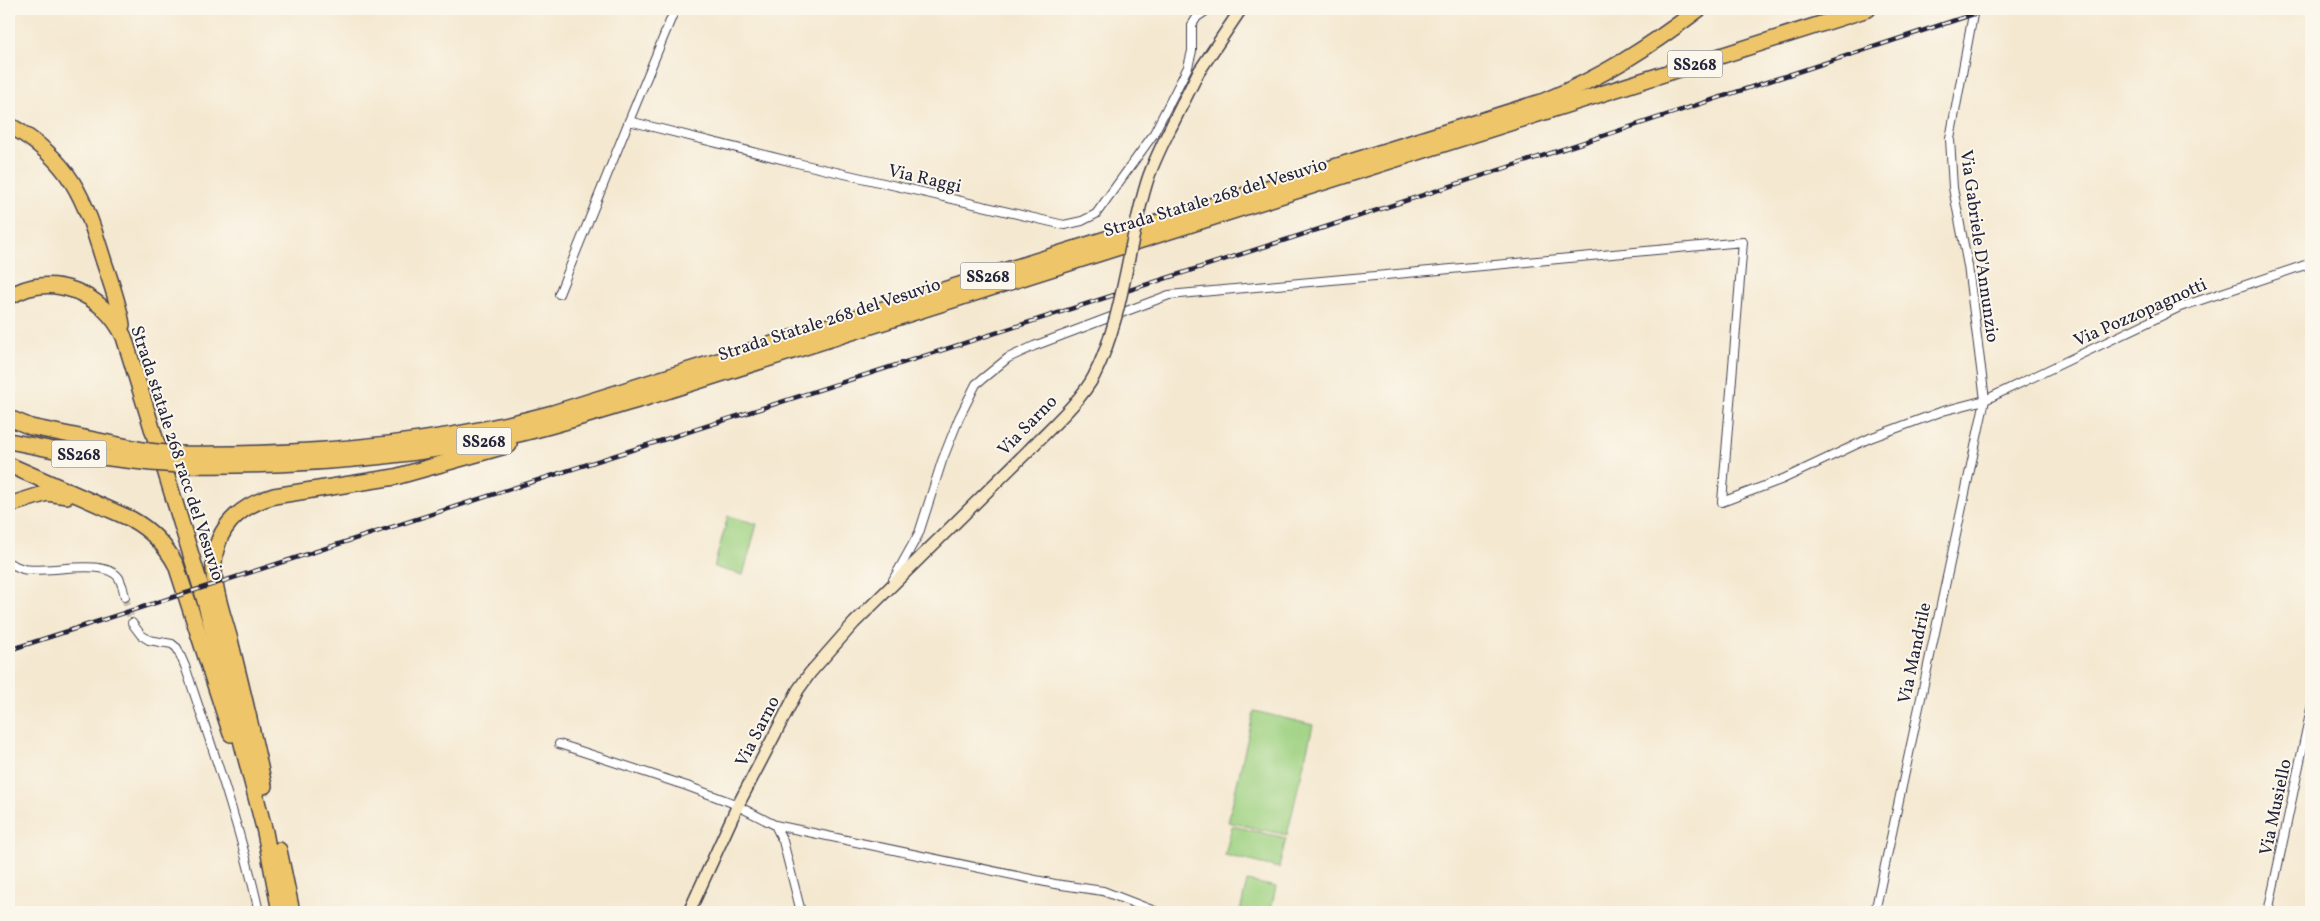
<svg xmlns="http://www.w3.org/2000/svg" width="2320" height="921" font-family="Vollkorn,serif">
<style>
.green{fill:#9ed181;stroke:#607a5e}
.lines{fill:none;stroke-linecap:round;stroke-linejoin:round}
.street-tunnel{stroke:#cac0b2;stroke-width:8;stroke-dasharray:8 4;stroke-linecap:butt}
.street-casing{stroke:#424051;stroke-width:10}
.secondary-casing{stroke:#424051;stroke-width:14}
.highway-casing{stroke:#424051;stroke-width:18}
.street{stroke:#fff;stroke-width:8}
.secondary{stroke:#f8e8c3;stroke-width:11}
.highway{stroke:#eec569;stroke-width:15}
.rail-casing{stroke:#22223b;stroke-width:4.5}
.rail{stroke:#fbf7ec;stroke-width:2.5;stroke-dasharray:8;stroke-linecap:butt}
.secondary-bridge-casing{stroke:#424051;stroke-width:14;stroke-linecap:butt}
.highway-bridge-casing{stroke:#424051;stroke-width:18;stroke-linecap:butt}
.secondary-bridge{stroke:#f8e8c3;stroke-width:11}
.highway-bridge{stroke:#eec569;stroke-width:15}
.labels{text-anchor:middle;stroke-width:4;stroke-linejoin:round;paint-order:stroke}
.shield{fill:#fbf7ec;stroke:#636270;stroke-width:1}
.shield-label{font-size:16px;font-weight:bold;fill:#22223b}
.street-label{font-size:18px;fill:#22223b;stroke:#fbf7ec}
</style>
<rect width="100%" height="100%" fill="#fbf7ec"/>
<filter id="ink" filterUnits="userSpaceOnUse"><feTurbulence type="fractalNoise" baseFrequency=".02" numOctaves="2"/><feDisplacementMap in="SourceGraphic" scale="10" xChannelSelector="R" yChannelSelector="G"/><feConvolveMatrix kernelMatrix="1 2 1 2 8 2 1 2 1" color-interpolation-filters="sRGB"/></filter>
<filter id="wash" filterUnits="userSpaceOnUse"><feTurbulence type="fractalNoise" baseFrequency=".0096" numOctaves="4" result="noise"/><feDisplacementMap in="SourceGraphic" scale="20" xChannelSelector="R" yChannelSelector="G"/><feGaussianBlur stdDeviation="1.12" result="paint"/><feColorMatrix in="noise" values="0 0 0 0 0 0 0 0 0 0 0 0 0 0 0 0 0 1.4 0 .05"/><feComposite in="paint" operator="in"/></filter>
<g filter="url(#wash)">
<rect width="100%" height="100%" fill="#f4e8d0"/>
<g class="green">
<path d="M 728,516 L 757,524 L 743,575 L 714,567 Z"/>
<path d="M 1254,711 L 1313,725 L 1287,835 L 1228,822 Z"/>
<path d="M 1232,826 L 1286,838 L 1279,868 L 1225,855 Z"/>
<path d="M 1247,881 L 1276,887 L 1270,912 L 1240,912 Z"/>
</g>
</g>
<g filter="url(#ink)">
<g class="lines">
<path class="street-tunnel" d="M 125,597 L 132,623"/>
<g class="street-casing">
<g id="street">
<path d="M 675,9 L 629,121 L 797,163 L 1064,225 L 1082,221 L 1096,214 L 1153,135 L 1188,67 L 1192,51 L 1192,25 L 1197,17 L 1209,9"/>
<path d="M 559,294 L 629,121"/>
<path d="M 9,563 C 13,565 18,567 23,569 C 47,574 104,557 119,578 C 122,584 124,591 125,597"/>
<path d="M 893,580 L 919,533 L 942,461 L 959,418 L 976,384 L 1008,358 L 1034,346 L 1169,295 L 1743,242 L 1722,502 L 1783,479 L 1870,438 L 1943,411 L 1985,400 L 2180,307 L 2311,263"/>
<path d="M 132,623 L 141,635 L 149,640 L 172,644 L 177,648 L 185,666 C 212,747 241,829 259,912"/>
<path d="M 559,744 L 687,786 L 730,802 L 775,825 L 1055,884 L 1103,891 L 1157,912"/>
<path d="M 775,825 L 783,841 L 801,912"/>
<path d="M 1875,912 L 1985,400 L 1968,266 L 1953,188 L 1950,139 L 1974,9"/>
<path d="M 2268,912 L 2311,709"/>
</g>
</g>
<g class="secondary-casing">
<g id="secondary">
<path d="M 1172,125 L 1198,73 L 1241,9"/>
<path d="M 689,912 L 737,807 L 798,690 L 810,673 L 854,623 L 1029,450"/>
</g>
</g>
<g class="highway-casing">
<g id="highway">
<path d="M 9,125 C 71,160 84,197 104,262 C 111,283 119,304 122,325"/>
<path d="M 9,297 C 52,270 104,294 124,337 L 204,597 L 265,832 L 280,912"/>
<path d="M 9,418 L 31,427 L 148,451"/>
<path d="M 9,441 L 69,453 L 151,463"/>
<path d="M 175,454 C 302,456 431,446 553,413 L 1544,101 C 1603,77 1649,47 1699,9"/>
<path d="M 9,465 L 131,519 C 151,530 165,544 176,565 L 231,734"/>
<path d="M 179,465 C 290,467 402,459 510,436 C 557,426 602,410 648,397 L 1868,9"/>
<path d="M 9,505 L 47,493 L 67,496"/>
<path d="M 264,786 C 254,737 242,689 230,640 C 223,614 210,582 215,554 C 221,522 245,504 274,496 L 395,477 L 509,445"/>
<path d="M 279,850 L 292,912"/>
</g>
</g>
<use href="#street" class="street"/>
<use href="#secondary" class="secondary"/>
<use href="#highway" class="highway"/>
<g class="rail-casing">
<path id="rail" d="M 9,650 L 1332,225 L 1989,9"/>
</g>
<use href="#rail" class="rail"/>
<g class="secondary-bridge-casing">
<path id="secondary-bridge" d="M 1029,450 C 1049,429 1081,401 1094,376 C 1124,316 1127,248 1146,185 C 1152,164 1162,145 1172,125"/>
</g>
<g class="highway-bridge-casing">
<g id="highway-bridge">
<path d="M 148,451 L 175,454"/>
<path d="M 151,463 L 179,465"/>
</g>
</g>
<use href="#secondary-bridge" class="secondary-bridge"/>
<use href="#highway-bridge" class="highway-bridge"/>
</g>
</g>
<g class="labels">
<g class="shield">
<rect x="1667.5" y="50.5" width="55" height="27" rx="4"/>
<rect x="960.5" y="262.5" width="55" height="27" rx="4"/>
<rect x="456.5" y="427.5" width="55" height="27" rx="4"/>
<rect x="51.5" y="440.5" width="55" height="27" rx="4"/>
</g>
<g class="shield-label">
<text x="1695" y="70">SS268</text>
<text x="988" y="282">SS268</text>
<text x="484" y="447">SS268</text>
<text x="79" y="460">SS268</text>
</g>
<g class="street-label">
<text transform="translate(925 178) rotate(13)" y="6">Via Raggi</text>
<text transform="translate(1215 197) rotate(-17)" y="6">Strada Statale 268 del Vesuvio</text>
<text transform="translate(1980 246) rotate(82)" y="6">Via Gabriele D'Annunzio</text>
<text transform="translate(2140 312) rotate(-24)" y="6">Via Pozzopagnotti</text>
<text transform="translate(829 319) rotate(-18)" y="6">Strada Statale 268 del Vesuvio</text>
<text transform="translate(1027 425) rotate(-46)" y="6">Via Sarno</text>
<text transform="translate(178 453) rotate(72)" y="6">Strada statale 268 racc del Vesuvio</text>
<text transform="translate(1914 653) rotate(-78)" y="6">Via Mandrile</text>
<text transform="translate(757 731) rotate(-63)" y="6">Via Sarno</text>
<text transform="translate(2275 807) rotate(-78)" y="6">Via Musiello</text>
</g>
</g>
<rect width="2320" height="921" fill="none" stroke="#fbf7ec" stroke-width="30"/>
</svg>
